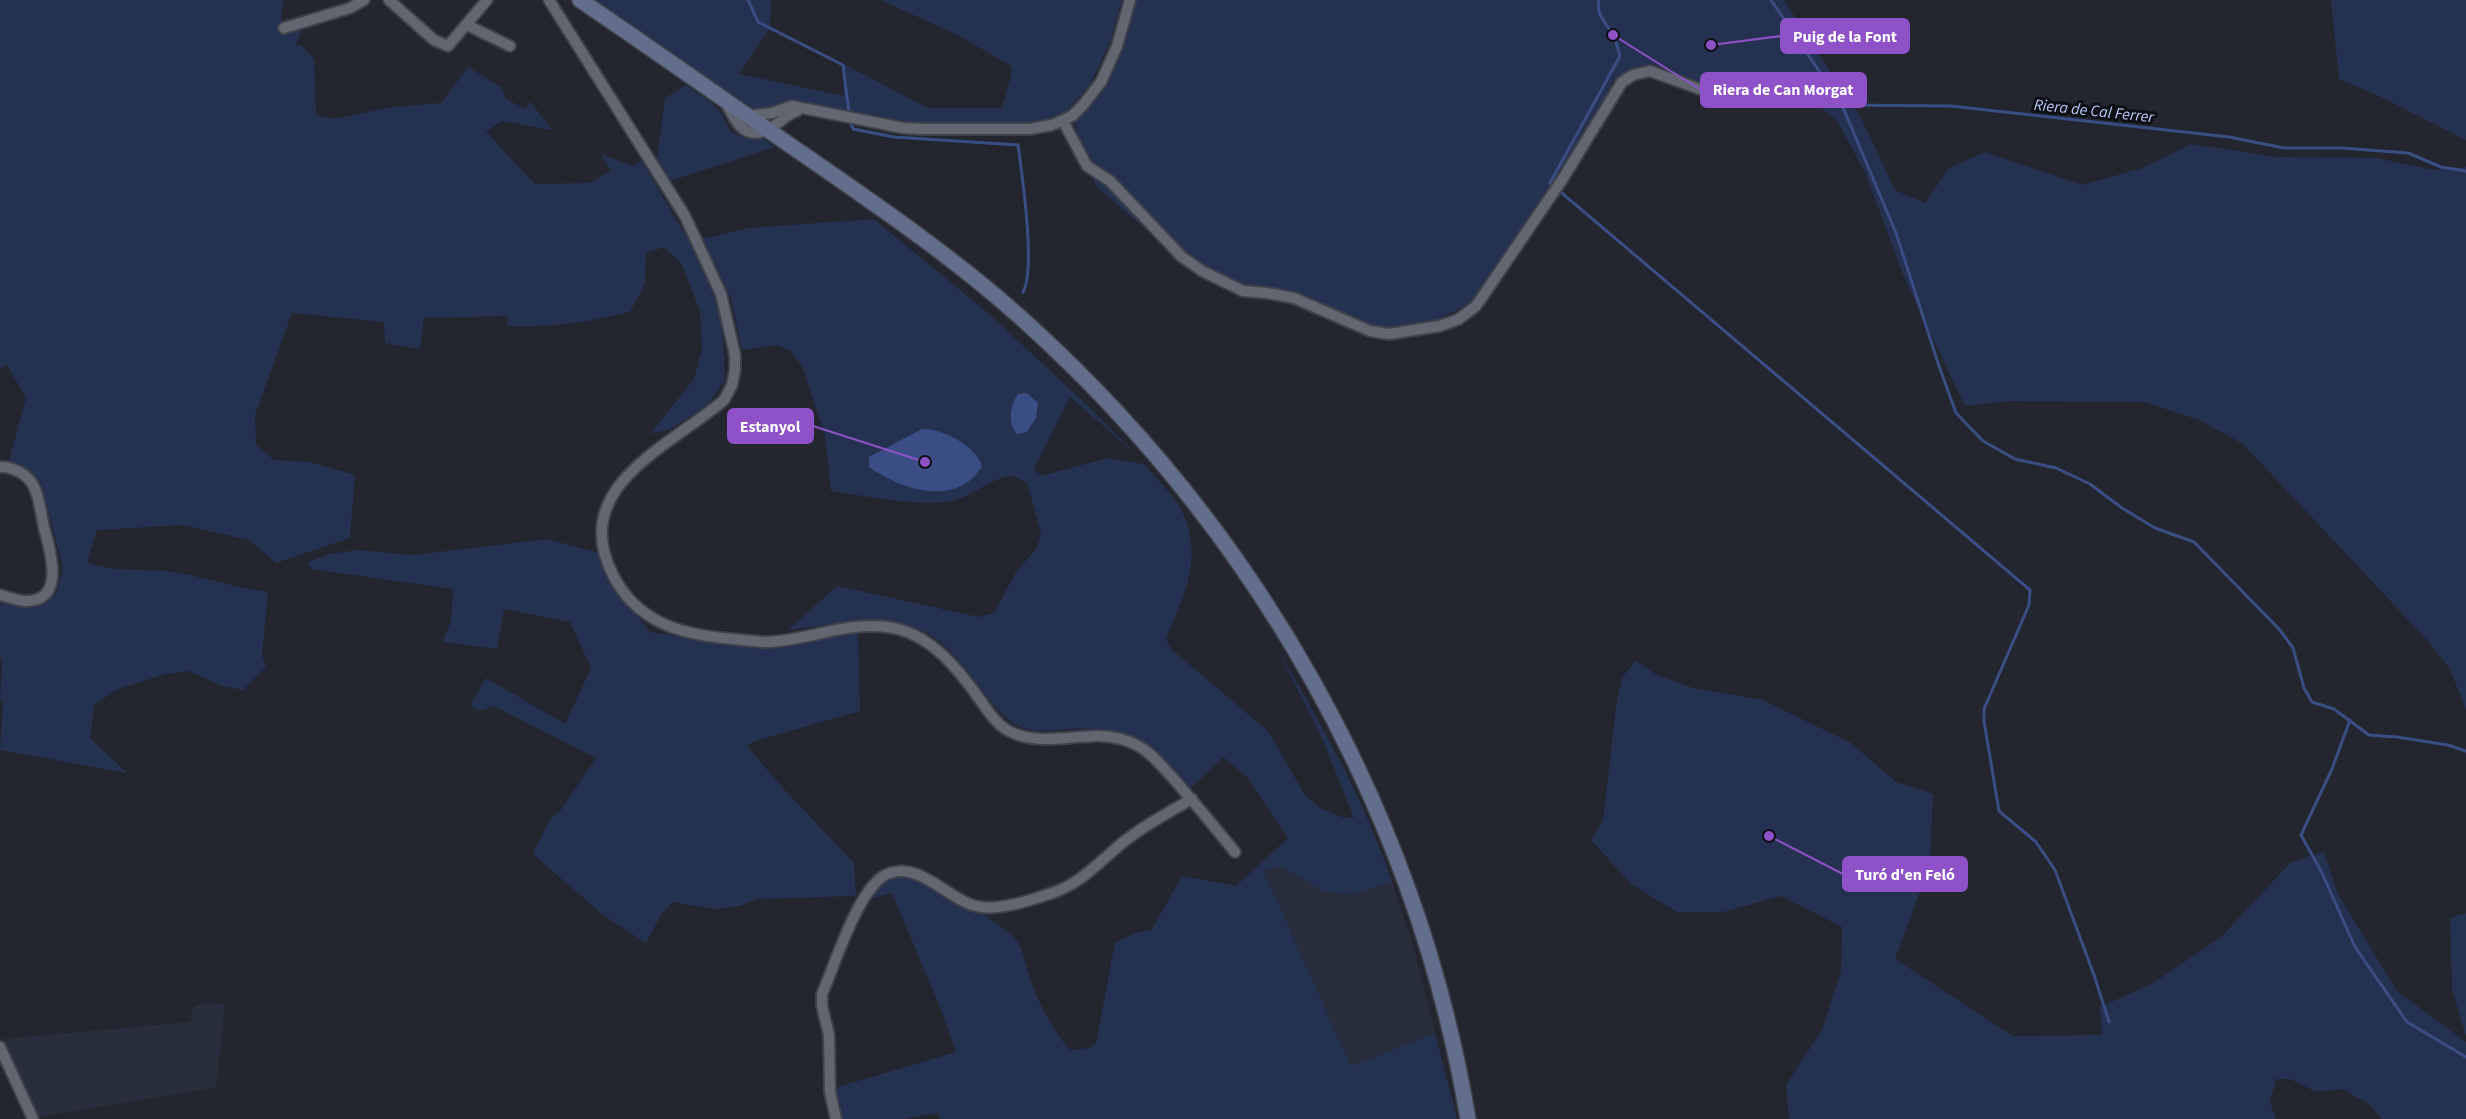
<svg xmlns="http://www.w3.org/2000/svg" width="2466" height="1119" font-family="'Source Sans 3',sans-serif">
<style>
.built{fill:#282e3c}
.green{fill:#253150}
.water{fill:#3a4e85}
.lines{fill:none;stroke-linecap:round;stroke-linejoin:round}
.stream{stroke:#3a4e85;stroke-width:3}
.street-casing{stroke:#3f424a;stroke-width:14}
.secondary-casing{stroke:#3f424a;stroke-width:18}
.street{stroke:#626670;stroke-width:10}
.secondary{stroke:#626e8c;stroke-width:15}
.labels{text-anchor:middle;stroke-width:6;stroke-linejoin:round;paint-order:stroke}
.water-label{font-size:16px;font-style:italic;fill:#b6cbfe;stroke:#0e0f13}
.leader{fill:none;stroke:#8f51c8;stroke-width:2}
.callout-dot{fill:#8f51c8;stroke:#0e0f13;stroke-width:2}
.callout{fill:#8f51c8;stroke:#8f51c8;stroke-width:2}
.callout-label{font-size:16px;text-anchor:middle;font-weight:bold;fill:#fff}
</style>
<rect width="100%" height="100%" fill="#23262f"/>
<g class="built">
<path d="M 1281,866 L 1322,891 L 1351,895 L 1392,882 L 1414,949 L 1435,1033 L 1351,1066 L 1264,870 Z"/>
<path d="M 205,1003 L 225,1004 L 216,1088 L 36,1117 L 2,1039 L 191,1022 L 192,1008 Z"/>
</g>
<g class="green">
<path d="M 0,0 L 284,0 L 281,15 L 283,33 L 302,28 L 295,46 L 301,45 L 314,59 L 316,115 L 335,119 L 392,107 L 441,103 L 468,67 L 501,87 L 506,99 L 526,109 L 530,101 L 552,130 L 502,121 L 486,132 L 535,184 L 589,183 L 611,171 L 601,154 L 633,166 L 641,160 L 698,256 L 718,306 L 723,337 L 725,380 L 707,406 L 670,429 L 650,434 L 694,379 L 702,349 L 700,311 L 681,263 L 664,247 L 646,253 L 645,284 L 630,312 C 588,322 551,328 507,326 L 508,316 L 424,318 L 420,349 L 385,343 L 384,322 L 292,313 L 255,415 L 256,445 L 274,460 L 310,462 L 355,475 L 350,538 L 276,563 L 249,540 L 183,525 L 97,530 L 87,562 C 115,573 144,568 173,572 C 205,577 236,588 268,592 L 262,655 L 266,667 L 243,690 L 222,686 L 189,671 L 165,674 L 116,690 L 94,705 L 90,738 L 127,773 L 0,750 L 3,701 L 0,701 L 2,661 L 0,657 L 0,600 C 24,609 34,608 56,594 L 63,568 L 41,483 L 21,465 L 9,461 L 26,398 L 7,365 L 0,369 Z"/>
<path d="M 593,0 L 771,0 C 770,10 772,21 768,31 L 739,74 L 844,96 L 842,63 L 928,108 L 1002,108 L 1012,72 L 1010,65 L 957,35 L 881,0 L 1122,0 L 1110,42 L 1090,85 L 1065,113 L 1047,120 L 1029,124 L 926,125 L 794,102 C 780,104 767,110 752,111 Z"/>
<path d="M 1136,0 L 1784,0 L 1862,120 L 1895,190 L 1925,203 L 1949,168 L 1985,152 L 2082,185 L 2142,168 L 2191,144 L 2277,157 L 2376,158 L 2434,170 L 2466,167 L 2466,710 L 2450,669 L 2427,640 L 2243,444 L 2199,420 L 2144,402 L 2010,401 L 1965,406 L 1903,275 L 1866,174 L 1837,121 L 1811,100 L 1785,100 L 1693,86 L 1640,72 L 1613,81 L 1583,141 L 1474,302 L 1428,324 L 1400,329 L 1376,329 L 1277,297 L 1233,286 L 1159,241 L 1098,188 L 1093,179 L 1098,169 C 1085,155 1076,140 1075,120 C 1111,88 1124,46 1136,0 Z"/>
<path d="M 2331,0 L 2466,0 L 2466,140 L 2379,96 L 2339,79 Z"/>
<path d="M 686,85 L 712,103 L 721,113 L 730,131 L 744,138 L 764,139 L 775,147 L 670,181 L 657,158 L 665,98 Z"/>
<path d="M 874,219 L 989,314 L 1087,405 L 1138,456 L 1070,397 L 1034,469 L 1041,476 L 1108,458 L 1144,464 C 1155,478 1175,496 1182,511 C 1204,560 1184,594 1166,639 L 1171,649 L 1268,731 L 1305,795 L 1320,808 L 1342,817 L 1354,818 L 1322,738 L 1275,645 C 1320,722 1364,798 1392,882 L 1351,895 L 1322,891 L 1281,866 L 1264,871 L 1351,1066 L 1435,1033 L 1457,1119 L 940,1119 L 938,1113 L 904,1119 L 835,1119 L 832,1105 L 838,1087 L 956,1052 L 942,1012 L 892,893 L 869,899 C 877,890 885,878 897,877 C 919,873 1004,923 1017,941 C 1023,949 1025,965 1029,975 C 1036,998 1054,1035 1071,1050 L 1089,1048 L 1096,1043 L 1115,943 L 1135,933 L 1152,929 L 1182,876 L 1236,886 L 1288,838 L 1247,777 L 1223,757 L 1190,789 C 1151,741 1136,727 1072,729 C 1059,729 1040,733 1027,729 C 1008,725 997,708 986,695 C 973,679 960,660 945,646 C 906,608 837,624 788,630 L 837,586 L 979,617 L 994,613 L 1016,572 L 1037,548 L 1041,533 L 1027,483 C 1022,480 1015,476 1010,476 C 997,476 971,496 955,500 C 925,509 864,495 831,491 L 825,436 L 803,368 L 791,351 L 777,345 L 742,350 L 731,298 L 702,239 L 749,228 Z"/>
<path d="M 547,539 L 599,553 L 618,592 L 650,632 L 749,646 L 777,646 L 858,632 L 860,711 L 755,741 L 747,746 L 782,787 L 854,863 L 856,896 L 757,899 L 740,906 L 716,909 L 672,902 L 661,915 L 646,943 L 603,915 L 533,854 L 550,819 L 561,810 L 596,758 L 494,706 L 479,711 L 470,705 L 486,678 L 565,724 L 591,668 L 570,622 L 504,609 L 497,649 L 443,642 L 451,620 L 453,589 L 311,569 L 308,562 L 330,554 L 358,550 L 414,555 Z"/>
<path d="M 1636,661 L 1657,675 L 1693,688 L 1763,700 L 1851,743 L 1896,782 L 1933,794 L 1930,865 L 1895,959 L 2013,1036 L 2102,1035 L 2100,1007 L 2153,983 L 2221,937 L 2291,862 L 2324,852 L 2338,894 L 2397,991 L 2466,1042 L 2466,1119 L 2382,1119 L 2369,1104 L 2342,1089 L 2316,1092 L 2290,1079 L 2276,1079 L 2270,1102 L 2276,1119 L 1789,1119 L 1786,1085 L 1822,1030 L 1841,971 L 1842,927 L 1781,896 L 1723,912 L 1677,912 L 1631,884 L 1591,840 L 1603,820 L 1617,700 L 1623,676 Z"/>
<path d="M 2466,913 L 2466,1036 L 2452,989 L 2450,918 Z"/>
</g>
<g class="water">
<path d="M 1027,393 L 1038,403 L 1036,418 L 1027,432 L 1017,434 C 1007,422 1010,406 1018,394 Z"/>
<path d="M 922,429 C 942,428 976,446 982,466 C 957,508 901,490 869,467 L 869,457 Z"/>
</g>
<g class="lines">
<g class="stream">
<path d="M 748,0 L 758,22 L 843,65 L 849,113"/>
<path d="M 1599,0 C 1595,15 1608,24 1614,37 C 1617,43 1618,50 1620,56 L 1550,183 L 2030,590 L 2029,605 L 1984,709 L 1984,721 L 1999,811 L 2036,842 L 2055,870 L 2094,975 L 2109,1022"/>
<path d="M 1771,0 L 1842,105 L 1951,106 L 2229,137 L 2284,148 L 2341,148 L 2408,153 L 2441,167 L 2466,171"/>
<path d="M 1842,105 L 1896,233 L 1939,366 L 1956,413 L 1983,441 L 2015,459 L 2056,468 L 2090,484 L 2122,508 L 2155,528 L 2194,542 L 2280,630 L 2293,648 L 2304,688 L 2312,702 L 2334,709 L 2369,735 L 2397,737 L 2448,745 L 2466,751"/>
<path d="M 850,120 L 853,129 L 894,137 L 1018,145 C 1022,175 1036,268 1023,292"/>
<path d="M 2350,720 L 2332,769 L 2301,835 L 2322,873 L 2355,947 L 2407,1022 L 2466,1057"/>
</g>
<g class="street-casing">
<g id="street">
<path d="M 389,0 L 434,40 L 448,46 L 487,0"/>
<path d="M 549,0 L 685,216 L 721,294 L 735,355 L 735,370 L 732,385 L 724,400 C 671,446 569,486 612,573 C 636,623 682,635 733,639 C 745,640 756,642 768,642 C 812,640 853,618 898,629 C 933,638 958,669 978,697 C 987,709 994,722 1007,730 C 1035,746 1067,736 1098,736 C 1112,736 1128,740 1140,747 C 1153,754 1162,767 1172,777 C 1193,801 1214,826 1235,852"/>
<path d="M 467,25 L 510,46"/>
<path d="M 284,28 L 350,8 L 364,0"/>
<path d="M 726,102 C 738,129 749,144 778,123 C 785,118 788,114 797,111"/>
<path d="M 747,116 L 772,113 L 792,106 L 903,128 L 923,129 L 1030,129 L 1052,125 L 1072,116 L 1083,105 L 1101,82 L 1117,46 L 1130,0"/>
<path d="M 1063,121 L 1087,166 L 1110,181 L 1181,256 L 1202,271 L 1243,291 L 1267,293 L 1294,298 L 1370,331 L 1389,334 L 1440,326 L 1459,319 L 1476,306 L 1562,180 L 1622,82 L 1633,75 L 1650,71 L 1708,92 L 1801,101"/>
<path d="M 0,467 C 12,466 29,475 34,487 C 40,499 41,515 44,528 C 50,549 66,601 27,601 C 18,601 9,597 0,595"/>
<path d="M 0,1047 L 33,1119"/>
<path d="M 836,1119 L 830,1092 L 829,1035 L 822,1006 L 822,994 C 835,964 856,896 882,877 C 892,870 905,870 916,874 C 939,882 958,904 981,907 C 1003,910 1031,900 1052,893 C 1081,884 1103,858 1126,840 C 1146,824 1169,812 1192,799"/>
</g>
</g>
<g class="secondary-casing">
<path id="secondary" d="M 580,0 C 654,50 727,102 800,152 C 875,204 952,256 1020,317 C 1254,526 1416,809 1468,1119"/>
</g>
<use href="#street" class="street"/>
<use href="#secondary" class="secondary"/>
</g>
<g class="labels">
<g class="water-label">
<text transform="translate(2094 110) rotate(6)" y="6">Riera de Cal Ferrer</text>
</g>
</g>
<path class="leader" d="M1711 45L1781 36M1613 35L1701 90M925 462L813 426M1769 836L1843 874"/>
<g class="callout-dot">
<circle cx="1711" cy="45" r="6"/>
<circle cx="1613" cy="35" r="6"/>
<circle cx="925" cy="462" r="6"/>
<circle cx="1769" cy="836" r="6"/>
</g>
<g class="callout">
<rect x="1781" y="19" width="128" height="34" rx="6"/>
<rect x="1701" y="73" width="165" height="34" rx="6"/>
<rect x="728" y="409" width="85" height="34" rx="6"/>
<rect x="1843" y="857" width="124" height="34" rx="6"/>
</g>
<g class="callout-label">
<text x="1845" y="42">Puig de la Font</text>
<text x="1783" y="95">Riera de Can Morgat</text>
<text x="770" y="432">Estanyol</text>
<text x="1905" y="880">Turó d'en Feló</text>
</g>
</svg>
